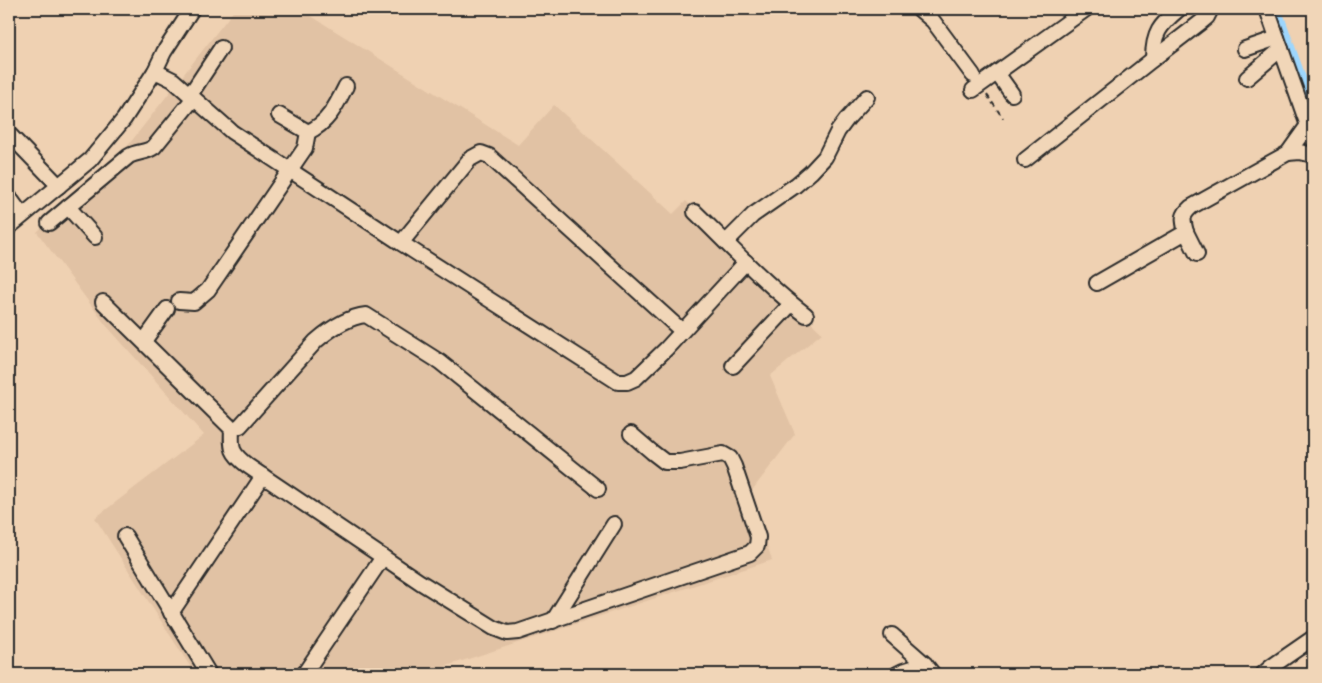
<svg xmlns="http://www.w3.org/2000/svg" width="1322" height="683" font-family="Mynerve,sans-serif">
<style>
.built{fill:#e1c2a4}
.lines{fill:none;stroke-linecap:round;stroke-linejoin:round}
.canal{stroke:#9dd6fd;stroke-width:11}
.minor-casing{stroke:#2b2b2b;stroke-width:18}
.path{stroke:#2b2b2b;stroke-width:2;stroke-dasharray:5 4;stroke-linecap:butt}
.minor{stroke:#f1d6b8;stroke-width:14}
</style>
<rect width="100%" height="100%" fill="#efd1b2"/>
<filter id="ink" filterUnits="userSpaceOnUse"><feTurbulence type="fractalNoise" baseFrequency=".02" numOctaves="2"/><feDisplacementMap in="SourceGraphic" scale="10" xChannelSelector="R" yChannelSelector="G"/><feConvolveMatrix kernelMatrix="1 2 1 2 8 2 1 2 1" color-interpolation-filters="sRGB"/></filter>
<g filter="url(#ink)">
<path class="built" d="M 235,9 L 300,9 L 518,145 L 554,105 L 673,214 L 686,201 L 822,333 L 770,376 L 795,434 L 750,493 L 772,560 L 422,674 L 195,674 L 95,518 L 204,435 L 105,324 L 37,232 L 119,157 Z"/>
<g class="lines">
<path class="canal" d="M 1276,9 L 1313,113"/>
<g class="minor-casing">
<g id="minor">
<path d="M 919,9 L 933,21 L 973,75"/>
<path d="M 1267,9 L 1313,140"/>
<path d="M 1245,49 L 1277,38"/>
<path d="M 1153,59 C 1153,33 1160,25 1179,9"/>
<path d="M 155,71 L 173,80 L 232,132 L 401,243 L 470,159 L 481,153 L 489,156 L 682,331"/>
<path d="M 997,73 L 1012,94"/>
<path d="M 1247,78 L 1281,49"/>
<path d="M 973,90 L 1086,9"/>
<path d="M 190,95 L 221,48"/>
<path d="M 308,132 C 328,123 336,106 346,86"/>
<path d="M 9,134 L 59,186"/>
<path d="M 1288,153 L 1300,152 L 1313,155"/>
<path d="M 1025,160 L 1153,59 L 1201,22 L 1207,17 L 1211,9"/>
<path d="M 9,197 L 22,215"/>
<path d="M 68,207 L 95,237"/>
<path d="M 695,212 C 731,247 766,285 806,315"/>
<path d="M 49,223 L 129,156 C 138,151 146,153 154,147 L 193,99"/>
<path d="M 9,227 L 90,160 L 124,119 L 155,71 L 164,52 L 192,9"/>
<path d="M 1186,232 C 1183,220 1181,216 1191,207 L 1288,153 L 1308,125"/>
<path d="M 726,242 L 753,215 L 796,185 L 811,172 L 825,157 L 838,131 L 847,119 L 867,97"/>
<path d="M 401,243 L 618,382 L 627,382 L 636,378 L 666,349 L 746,262"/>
<path d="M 1097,283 L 1186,232 L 1197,254"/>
<path d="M 179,301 L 194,302 L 208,290 L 305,148 L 308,132 L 279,115"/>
<path d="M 103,302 L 232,429 L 240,426 L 316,341 C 330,329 347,317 366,315 L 440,362 L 598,489"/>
<path d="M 144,341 L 167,309"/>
<path d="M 733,366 L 791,304"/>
<path d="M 232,429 C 231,449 231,453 248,466 L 420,582 L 494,628 L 507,633 L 518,632 L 750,553 L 757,546 L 758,537 L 734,466 L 730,458 L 723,454 L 680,462 L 665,462 L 652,452 L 631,434"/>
<path d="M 125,536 L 209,674"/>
<path d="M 171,613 L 263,476"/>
<path d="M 553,621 L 614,524"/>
<path d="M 892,635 L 925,664 L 933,674"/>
<path d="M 304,674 L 383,557"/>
<path d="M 897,674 L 903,671 L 925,664"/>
<path d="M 1263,674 L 1271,667 L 1313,638"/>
</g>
</g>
<path class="path" d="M 987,95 L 1003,118"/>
<use href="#minor" class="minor"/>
</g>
</g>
<rect width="1322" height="683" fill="none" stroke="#f1d6b8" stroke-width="30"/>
<rect x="15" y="15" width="1292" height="653" fill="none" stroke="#2b2b2b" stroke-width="2" filter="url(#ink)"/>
</svg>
